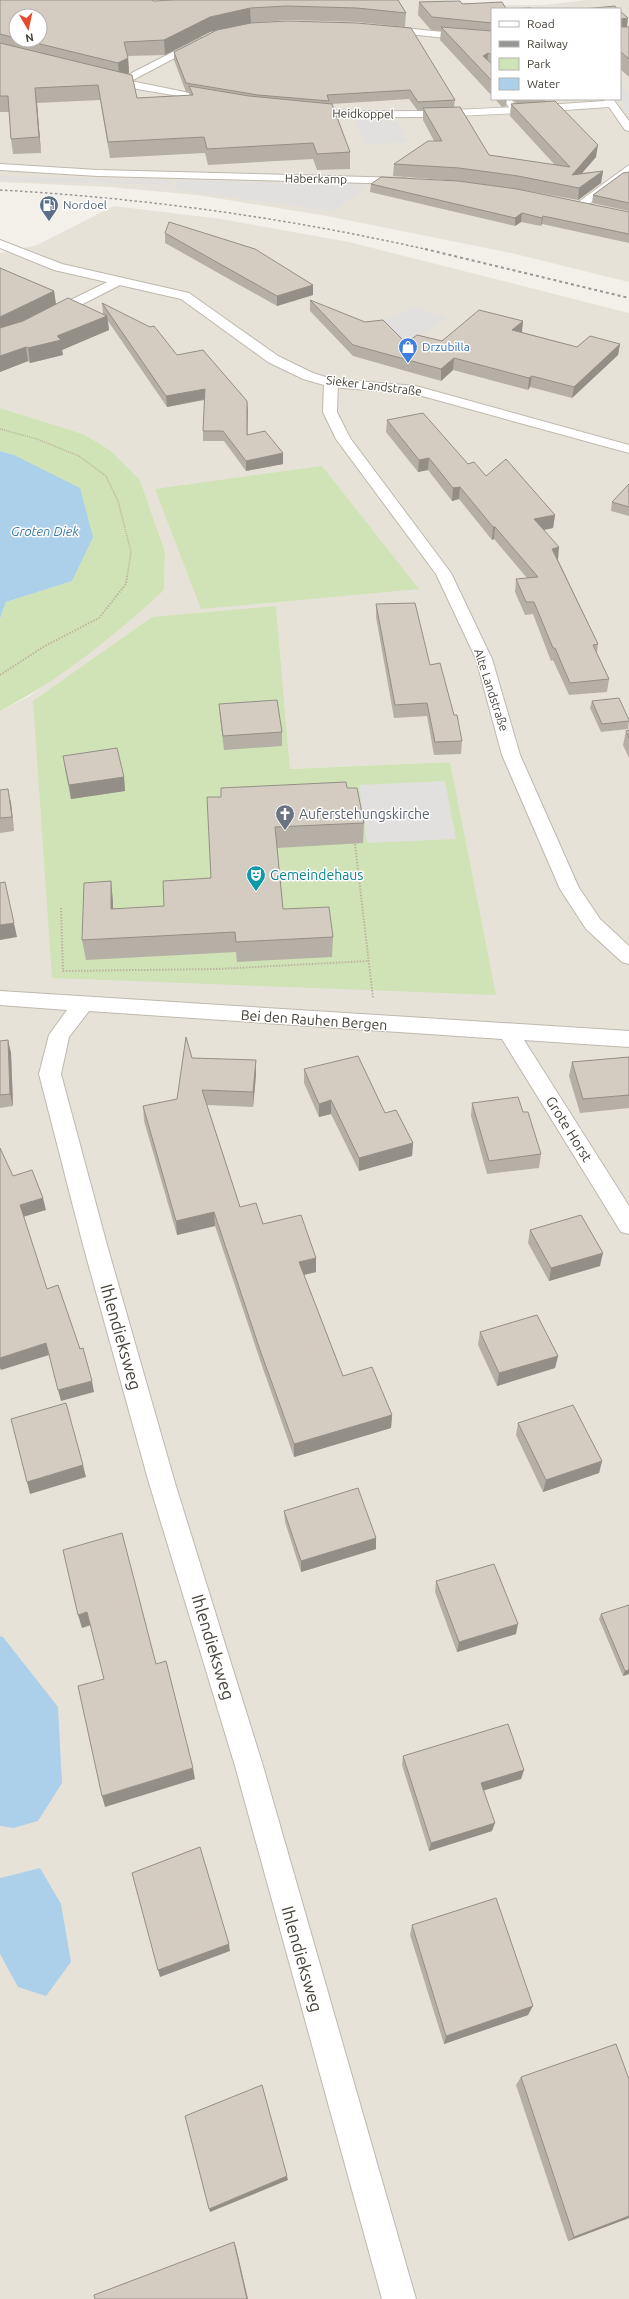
<svg xmlns="http://www.w3.org/2000/svg" width="629" height="2299" font-family="Ubuntu,sans-serif">
<style>
.residential{fill:#e7e2d8;fill-rule:evenodd}
.green{fill:#cfe3b6}
.parking{fill:#e2e0de}
.water{fill:#acd0ea}
.lines{fill:none;stroke-linecap:round;stroke-linejoin:round}
.service-casing{stroke:#beb8ad;stroke-width:2}
.minor-casing{stroke:#beb8ad;stroke-width:2}
.tertiary-casing{stroke:#beb8ad;stroke-width:2}
.path-far1{stroke:#beb3a0;stroke-width:1.5;stroke-dasharray:1 1;stroke-linecap:butt}
.path{stroke:#beb3a0;stroke-width:2;stroke-dasharray:1.5 1.5;stroke-linecap:butt}
.service{fill:#fff;fill-rule:evenodd}
.minor{fill:#fff;fill-rule:evenodd}
.tertiary{fill:#fff;fill-rule:evenodd}
.rail-far1{stroke:#979797;stroke-width:1.5;stroke-dasharray:2.5 2.5;stroke-linecap:butt}
.rail{stroke:#979797;stroke-width:2;stroke-dasharray:3 3;stroke-linecap:butt}
.wall{fill:#b6afa5;fill-rule:evenodd}
.shaded-wall{fill:#948f86}
.building{fill:#d4ccc0;stroke:#948f86}
.labels{text-anchor:middle;stroke-width:3;stroke-linejoin:round;paint-order:stroke}
.far-street-label{font-size:12px;fill:#464138;stroke:#fff}
.far-service-label{font-size:12px;fill:#4e5e75;stroke:#fff;text-anchor:start}
.far-shop-label{font-size:12px;fill:#366cbe;stroke:#fff;text-anchor:start}
.far-water-label{font-size:13px;font-style:italic;fill:#3b7aa8;stroke:#fff}
.worship-label{font-size:14px;fill:#5b616d;stroke:#fff;text-anchor:start}
.culture-label{font-size:14px;fill:#0d838f;stroke:#fff;text-anchor:start}
.street-label{font-size:14px;fill:#464138;stroke:#fff}
.near-street-label{font-size:17px;fill:#464138;stroke:#fff}
</style>
<rect width="100%" height="100%" fill="#f3f0ea"/>
<g class="residential">
<path d="M 0,0 L 446,0 L 485,5 L 545,5 L 586,0 L 629,0 L 629,282 L 511,253 L 327,216 L 196,195 L 109,187 L 0,182 ZM 492,9 L 620,9 L 620,99 L 492,99 ZM 16,16 L 40,16 L 40,40 L 16,40 Z"/>
<path d="M 114,206 L 221,219 L 349,242 L 629,313 L 629,2299 L 0,2299 L 0,1954 L 40,1868 L 0,1878 L 0,1826 L 13,1828 L 3,1637 L 0,1636 L 0,711 L 30,696 L 164,590 L 165,552 L 140,480 L 110,450 L 83,434 L 0,408 L 0,253 L 37,245 ZM 276,606 L 290,769 L 450,762 L 495,995 L 33,701 Z"/>
</g>
<g class="green">
<path d="M 0,408 L 83,434 L 110,450 L 140,480 L 165,552 L 164,590 C 114,636 60,680 0,711 L 0,619 L 6,602 L 71,581 L 14,455 L 0,451 Z"/>
<path d="M 322,466 L 419,589 L 201,609 L 155,489 Z"/>
<path d="M 276,606 L 290,769 L 450,762 L 496,995 L 52,978 L 33,701 L 152,617 Z"/>
</g>
<g class="parking">
<path d="M 620,80 L 629,94 L 629,115 L 619,99 Z"/>
<path d="M 355,120 L 397,121 L 408,142 L 366,145 Z"/>
<path d="M 0,176 L 173,180 L 171,185 L 0,181 Z"/>
<path d="M 177,180 L 368,185 L 334,211 L 174,190 Z"/>
<path d="M 414,307 L 447,318 L 402,348 L 374,324 Z"/>
<path d="M 445,781 L 456,839 L 367,843 L 359,785 Z"/>
</g>
<g class="water">
<path d="M 0,451 L 14,455 L 80,488 L 93,537 L 72,581 L 6,602 L 0,619 Z"/>
<path d="M 0,1636 L 3,1637 L 58,1707 L 62,1783 L 38,1821 L 13,1828 L 0,1826 Z"/>
<path d="M 40,1868 L 61,1904 L 71,1962 L 46,1996 L 18,1987 L 0,1954 L 0,1878 Z"/>
</g>
<g class="lines">
<g class="service-casing">
<path id="service" d="M 503,99 L 511,99 L 519,110 L 518,112 L 512,112 Z"/>
</g>
<g class="minor-casing">
<g id="minor">
<path d="M 384,26 L 492,37 L 492,43 L 381,31 L 381,27 Z"/>
<path d="M 200,38 L 203,39 L 203,43 L 131,81 L 219,99 L 219,103 L 120,86 L 101,79 L 106,76 L 120,79 Z"/>
<path d="M 603,99 L 613,99 L 629,121 L 629,131 L 625,130 L 609,107 C 508,114 408,121 307,115 L 302,112 L 307,109 C 407,115 505,108 605,101 Z"/>
<path d="M 0,164 L 98,170 L 405,178 L 411,181 L 405,184 L 98,176 L 0,170 Z"/>
<path d="M 629,165 L 629,173 L 585,207 L 577,207 L 575,205 L 577,203 Z"/>
<path d="M 118,277 L 122,278 L 124,281 L 122,284 L 24,334 L 0,342 L 0,334 Z"/>
<path d="M 331,379 L 338,383 L 337,412 L 350,438 L 451,573 L 492,659 L 520,755 L 579,888 L 600,919 L 629,946 L 629,964 L 622,962 L 586,929 L 560,889 L 502,755 L 476,659 L 436,574 L 336,439 L 323,412 L 324,383 Z"/>
<path d="M 0,991 L 629,1031 L 629,1047 L 524,1040 L 629,1206 L 629,1234 L 621,1232 L 502,1039 L 89,1011 L 69,1037 L 61,1074 L 107,1245 L 175,1483 L 263,1766 L 416,2299 L 382,2299 L 235,1766 L 149,1483 L 83,1245 L 39,1074 L 49,1035 L 67,1010 L 0,1005 Z"/>
</g>
</g>
<g class="tertiary-casing">
<path id="tertiary" d="M 0,240 L 62,264 L 189,293 L 278,356 L 313,373 L 332,379 L 416,386 L 629,445 L 629,453 L 415,394 L 331,387 L 303,379 L 268,362 L 181,299 L 54,270 L 0,248 Z"/>
</g>
<path class="path-far1" d="M 0,429 L 37,439 L 79,456 L 106,476 L 118,501 L 131,552 L 127,577"/>
<g class="path">
<path d="M 0,675 L 43,647 L 99,618 L 126,584 L 127,576"/>
<path d="M 355,844 L 373,998"/>
<path d="M 61,908 L 63,971 L 217,969 L 368,961"/>
</g>
<use href="#service" class="service"/>
<use href="#minor" class="minor"/>
<use href="#tertiary" class="tertiary"/>
<path class="rail-far1" d="M 0,190 C 145,198 288,218 429,250"/>
<path class="rail" d="M 425,249 L 629,298"/>
</g>
<g class="wall">
<path d="M 0,0 L 153,1 L 398,0 L 406,13 L 405,27 L 357,22 L 287,20 L 251,23 L 234,26 L 455,100 L 454,107 L 489,155 L 555,165 L 510,116 L 511,104 L 516,103 L 513,99 L 545,99 L 545,101 L 596,157 L 582,173 L 603,171 L 601,183 L 578,200 L 517,189 L 458,181 L 393,176 L 394,164 L 434,141 L 423,120 L 423,111 L 418,111 L 409,99 L 332,104 L 350,152 L 350,169 L 317,170 L 313,159 L 208,165 L 205,153 L 110,158 L 100,100 L 37,103 L 41,153 L 13,154 L 11,139 L 9,112 L 0,112 ZM 16,16 L 40,40 L 16,40 ZM 216,30 L 174,52 L 174,60 L 186,92 L 189,93 L 190,96 L 137,98 L 128,74 L 129,73 L 128,56 L 165,55 L 210,32 Z"/>
<path d="M 419,2 L 462,4 L 506,9 L 492,9 L 492,96 L 440,40 L 441,31 L 431,30 L 418,15 Z"/>
<path d="M 620,11 L 627,27 L 629,27 L 629,77 L 620,69 Z"/>
<path d="M 495,99 L 507,99 L 506,106 L 502,107 Z"/>
<path d="M 629,172 L 629,211 L 592,203 L 593,195 Z"/>
<path d="M 371,184 L 629,212 L 629,243 L 542,224 L 541,226 L 521,222 L 515,226 L 370,192 Z"/>
<path d="M 165,233 L 313,295 L 277,306 L 165,243 Z"/>
<path d="M 0,268 L 54,291 L 56,304 L 103,314 L 102,303 L 177,355 L 247,401 L 247,435 L 283,453 L 283,464 L 246,471 L 224,441 L 203,441 L 203,431 L 205,400 L 167,407 L 108,321 L 109,330 L 62,350 L 63,355 L 30,363 L 28,361 L 0,372 Z"/>
<path d="M 310,300 L 406,343 L 442,341 L 523,321 L 521,332 L 577,347 L 620,344 L 618,355 L 572,398 L 530,387 L 528,390 L 453,370 L 441,381 L 353,356 L 310,311 Z"/>
<path d="M 387,420 L 468,464 L 486,476 L 555,515 L 553,528 L 544,530 L 598,644 L 597,653 L 609,679 L 607,692 L 569,695 L 553,660 L 551,661 L 533,614 L 525,615 L 515,592 L 516,579 L 527,578 L 494,539 L 492,540 L 459,499 L 452,501 L 428,470 L 418,472 L 386,432 Z"/>
<path d="M 629,484 L 629,516 L 611,511 L 612,502 Z"/>
<path d="M 376,604 L 430,665 L 454,715 L 462,741 L 461,754 L 434,755 L 427,716 L 394,718 L 376,617 Z"/>
<path d="M 592,701 L 629,720 L 628,729 L 601,732 L 590,708 Z"/>
<path d="M 219,704 L 282,732 L 282,746 L 224,750 L 220,718 Z"/>
<path d="M 629,730 L 629,758 L 623,745 L 626,731 Z"/>
<path d="M 63,756 L 124,777 L 125,791 L 71,799 L 65,770 Z"/>
<path d="M 347,788 L 364,823 L 363,843 L 277,848 L 283,909 L 333,937 L 332,957 L 237,962 L 236,952 L 86,960 L 82,940 L 111,881 L 113,902 L 113,909 L 164,906 L 211,878 L 221,797 Z"/>
<path d="M 0,790 L 11,803 L 14,831 L 0,833 Z"/>
<path d="M 8,1040 L 11,1053 L 13,1106 L 0,1108 L 0,1041 Z"/>
<path d="M 629,1057 L 629,1108 L 580,1113 L 569,1076 L 572,1062 Z"/>
<path d="M 192,1058 L 256,1060 L 256,1075 L 253,1107 L 207,1105 L 240,1207 L 263,1224 L 316,1272 L 304,1275 L 343,1376 L 392,1415 L 391,1428 L 294,1457 L 261,1363 L 215,1226 L 177,1235 L 144,1121 L 143,1106 L 177,1099 Z"/>
<path d="M 304,1069 L 385,1113 L 413,1143 L 412,1156 L 359,1171 L 331,1114 L 319,1117 L 304,1083 Z"/>
<path d="M 472,1103 L 523,1112 L 541,1154 L 539,1168 L 487,1174 L 471,1116 Z"/>
<path d="M 530,1230 L 600,1266 L 549,1281 L 528,1243 Z"/>
<path d="M 480,1332 L 558,1356 L 555,1368 L 497,1386 L 478,1345 Z"/>
<path d="M 518,1423 L 602,1461 L 599,1473 L 543,1492 L 516,1435 Z"/>
<path d="M 284,1511 L 376,1538 L 376,1549 L 301,1572 L 285,1522 Z"/>
<path d="M 436,1581 L 516,1634 L 457,1652 L 435,1592 Z"/>
<path d="M 601,1614 L 629,1674 L 623,1676 L 599,1619 Z"/>
<path d="M 403,1756 L 524,1770 L 521,1779 L 484,1790 L 492,1831 L 429,1851 L 402,1765 Z"/>
<path d="M 412,1925 L 528,2015 L 444,2044 L 410,1935 Z"/>
<path d="M 521,2077 L 629,2079 L 629,2218 L 568,2241 L 516,2085 Z"/>
</g>
<g class="shaded-wall">
<path d="M 250,8 L 251,23 L 210,32 L 165,55 L 164,40 L 210,17 Z"/>
<path d="M 628,18 L 626,34 L 620,35 L 621,19 Z"/>
<path d="M 488,53 L 487,67 L 483,56 Z"/>
<path d="M 128,58 L 129,73 L 119,78 L 118,63 Z"/>
<path d="M 35,88 L 37,103 L 41,153 L 39,137 Z"/>
<path d="M 598,145 L 596,157 L 571,186 L 572,175 Z"/>
<path d="M 603,171 L 601,183 L 578,200 L 579,188 Z"/>
<path d="M 522,213 L 521,222 L 515,226 L 515,218 Z"/>
<path d="M 543,216 L 542,224 L 541,226 L 542,218 Z"/>
<path d="M 313,285 L 313,295 L 277,306 L 277,296 Z"/>
<path d="M 54,291 L 56,305 L 0,332 L 0,317 Z"/>
<path d="M 107,316 L 109,330 L 62,350 L 63,355 L 30,363 L 28,348 Z"/>
<path d="M 523,321 L 522,332 L 511,341 L 512,330 Z"/>
<path d="M 620,344 L 618,355 L 572,398 L 574,387 Z"/>
<path d="M 26,347 L 28,361 L 0,372 L 0,356 Z"/>
<path d="M 454,358 L 453,370 L 441,381 L 441,369 Z"/>
<path d="M 532,376 L 530,387 L 528,390 L 529,378 Z"/>
<path d="M 205,389 L 206,399 L 167,407 L 166,396 Z"/>
<path d="M 247,401 L 248,411 L 247,445 Z"/>
<path d="M 283,453 L 283,464 L 246,471 L 246,461 Z"/>
<path d="M 429,458 L 428,470 L 418,472 L 419,460 Z"/>
<path d="M 460,487 L 459,499 L 452,501 L 453,488 Z"/>
<path d="M 555,515 L 553,528 L 533,532 L 534,519 Z"/>
<path d="M 493,527 L 495,527 L 494,539 L 492,540 Z"/>
<path d="M 559,547 L 558,560 L 552,549 Z"/>
<path d="M 124,777 L 125,791 L 71,799 L 69,785 Z"/>
<path d="M 8,789 L 11,803 L 14,831 Z"/>
<path d="M 111,881 L 113,902 L 113,929 L 111,909 Z"/>
<path d="M 14,923 L 17,937 L 0,940 L 0,925 Z"/>
<path d="M 8,1040 L 11,1053 L 13,1106 L 10,1094 Z"/>
<path d="M 256,1060 L 256,1075 L 253,1107 L 253,1092 Z"/>
<path d="M 331,1100 L 331,1114 L 319,1117 L 319,1104 Z"/>
<path d="M 413,1143 L 412,1156 L 359,1171 L 359,1158 Z"/>
<path d="M 43,1198 L 46,1210 L 23,1217 L 20,1205 Z"/>
<path d="M 214,1212 L 215,1226 L 177,1235 L 176,1221 Z"/>
<path d="M 603,1253 L 600,1266 L 549,1281 L 551,1268 Z"/>
<path d="M 316,1258 L 316,1272 L 299,1276 L 299,1262 Z"/>
<path d="M 46,1343 L 49,1355 L 1,1370 L 0,1368 L 0,1358 Z"/>
<path d="M 558,1356 L 555,1368 L 497,1386 L 499,1373 Z"/>
<path d="M 92,1381 L 94,1392 L 61,1401 L 58,1390 Z"/>
<path d="M 392,1415 L 391,1428 L 294,1457 L 294,1444 Z"/>
<path d="M 602,1461 L 599,1473 L 543,1492 L 546,1480 Z"/>
<path d="M 83,1465 L 86,1477 L 30,1494 L 27,1482 Z"/>
<path d="M 376,1538 L 376,1549 L 301,1572 L 301,1561 Z"/>
<path d="M 87,1612 L 91,1625 L 82,1628 L 78,1615 Z"/>
<path d="M 518,1624 L 516,1634 L 457,1652 L 459,1642 Z"/>
<path d="M 629,1670 L 629,1674 L 623,1676 L 625,1671 Z"/>
<path d="M 193,1768 L 195,1779 L 105,1807 L 102,1796 Z"/>
<path d="M 524,1770 L 521,1779 L 479,1792 L 481,1783 Z"/>
<path d="M 495,1823 L 492,1831 L 429,1851 L 431,1843 Z"/>
<path d="M 229,1944 L 230,1951 L 160,1977 L 158,1970 Z"/>
<path d="M 533,2006 L 528,2015 L 444,2044 L 446,2036 Z"/>
<path d="M 287,2176 L 288,2180 L 210,2212 L 209,2209 Z"/>
<path d="M 629,2216 L 629,2218 L 568,2241 L 574,2237 Z"/>
<path d="M 234,2242 L 236,2247 L 248,2299 L 247,2299 Z"/>
</g>
<g class="building">
<path d="M 0,0 L 152,0 L 153,1 L 174,0 L 398,0 L 406,13 L 357,8 L 287,6 L 250,8 L 210,17 L 164,40 L 124,42 L 128,58 L 118,63 L 24,40 L 40,40 L 40,16 L 16,16 L 16,38 L 0,34 Z"/>
<path d="M 460,1 L 462,4 L 502,2 L 506,9 L 531,8 L 532,9 L 492,9 L 492,23 L 432,17 L 419,2 Z"/>
<path d="M 615,6 L 617,9 L 584,9 Z"/>
<path d="M 620,11 L 628,18 L 621,19 L 621,27 L 629,27 L 629,59 L 620,51 Z"/>
<path d="M 287,21 L 357,23 L 411,28 L 455,100 L 418,102 L 410,90 L 327,95 L 329,101 L 258,95 L 186,83 L 174,52 L 217,30 L 251,23 Z"/>
<path d="M 441,27 L 492,31 L 492,55 L 488,53 L 483,56 L 492,64 L 492,81 Z"/>
<path d="M 0,43 L 132,75 L 137,98 L 193,95 L 189,86 L 249,96 L 332,104 L 350,152 L 317,154 L 313,143 L 207,149 L 204,137 L 108,142 L 98,85 L 35,88 L 39,137 L 11,139 L 8,96 L 0,96 Z"/>
<path d="M 555,101 L 598,145 L 572,175 L 603,171 L 579,188 L 518,176 L 459,168 L 394,164 L 428,141 L 442,141 L 423,108 L 460,107 L 489,155 L 570,167 L 511,104 Z"/>
<path d="M 629,172 L 629,203 L 593,195 L 623,173 Z"/>
<path d="M 381,177 L 458,181 L 517,189 L 629,212 L 629,234 L 543,216 L 542,218 L 522,213 L 515,218 L 371,184 Z"/>
<path d="M 169,222 L 255,249 L 313,285 L 277,296 L 165,233 Z"/>
<path d="M 0,268 L 54,291 L 0,317 Z"/>
<path d="M 68,298 L 107,316 L 57,336 L 61,340 L 28,348 L 26,347 L 0,356 L 0,328 L 23,321 Z"/>
<path d="M 310,300 L 365,322 L 383,320 L 406,343 L 417,335 L 442,341 L 479,310 L 523,321 L 512,330 L 577,347 L 590,336 L 620,344 L 574,387 L 532,376 L 529,378 L 454,358 L 441,369 L 353,345 Z"/>
<path d="M 102,303 L 150,327 L 154,326 L 177,355 L 203,350 L 247,401 L 247,435 L 265,431 L 283,453 L 246,461 L 223,431 L 203,431 L 205,389 L 166,396 Z"/>
<path d="M 423,413 L 468,464 L 474,462 L 486,476 L 506,459 L 555,515 L 534,519 L 559,547 L 552,549 L 598,644 L 593,645 L 609,679 L 570,683 L 555,648 L 553,648 L 534,602 L 526,602 L 516,579 L 538,577 L 495,527 L 493,527 L 460,487 L 453,488 L 429,458 L 419,460 L 387,420 Z"/>
<path d="M 629,484 L 629,507 L 612,502 Z"/>
<path d="M 415,603 L 430,665 L 440,663 L 454,715 L 457,715 L 462,741 L 435,742 L 427,703 L 395,705 L 376,604 Z"/>
<path d="M 619,698 L 629,720 L 629,721 L 602,724 L 592,701 Z"/>
<path d="M 277,700 L 282,732 L 223,736 L 219,704 Z"/>
<path d="M 629,730 L 629,738 L 626,731 Z"/>
<path d="M 117,748 L 124,777 L 69,785 L 63,756 Z"/>
<path d="M 346,782 L 347,788 L 357,788 L 364,823 L 275,827 L 283,909 L 329,907 L 333,937 L 236,942 L 235,932 L 82,940 L 84,883 L 111,881 L 111,909 L 164,906 L 163,881 L 211,878 L 207,797 L 221,797 L 221,788 Z"/>
<path d="M 8,789 L 12,817 L 0,818 L 0,790 Z"/>
<path d="M 5,882 L 14,923 L 0,925 L 0,883 Z"/>
<path d="M 186,1037 L 192,1058 L 256,1060 L 253,1092 L 202,1090 L 240,1207 L 256,1203 L 263,1224 L 301,1215 L 316,1258 L 299,1262 L 343,1376 L 372,1367 L 392,1415 L 294,1444 L 260,1350 L 214,1212 L 176,1221 L 143,1106 L 177,1099 Z"/>
<path d="M 8,1040 L 10,1094 L 0,1095 L 0,1041 Z"/>
<path d="M 358,1056 L 385,1113 L 396,1110 L 413,1143 L 359,1158 L 331,1100 L 319,1104 L 304,1069 Z"/>
<path d="M 629,1057 L 629,1095 L 583,1099 L 572,1062 Z"/>
<path d="M 518,1097 L 523,1112 L 528,1112 L 541,1154 L 489,1161 L 472,1103 Z"/>
<path d="M 0,1148 L 13,1176 L 32,1170 L 43,1198 L 20,1205 L 47,1289 L 58,1285 L 80,1349 L 83,1348 L 92,1381 L 58,1390 L 46,1343 L 0,1358 Z"/>
<path d="M 581,1215 L 603,1253 L 551,1268 L 530,1230 Z"/>
<path d="M 537,1315 L 558,1356 L 499,1373 L 480,1332 Z"/>
<path d="M 66,1403 L 83,1465 L 27,1482 L 11,1419 Z"/>
<path d="M 573,1405 L 602,1461 L 546,1480 L 518,1423 Z"/>
<path d="M 358,1488 L 376,1538 L 301,1561 L 284,1511 Z"/>
<path d="M 122,1533 L 156,1664 L 166,1661 L 193,1768 L 102,1796 L 78,1686 L 104,1679 L 87,1612 L 78,1615 L 63,1550 Z"/>
<path d="M 494,1564 L 518,1624 L 459,1642 L 436,1581 Z"/>
<path d="M 629,1605 L 629,1670 L 625,1671 L 601,1614 Z"/>
<path d="M 508,1724 L 524,1770 L 481,1783 L 495,1823 L 431,1843 L 403,1756 Z"/>
<path d="M 200,1847 L 229,1944 L 158,1970 L 132,1873 Z"/>
<path d="M 496,1898 L 533,2006 L 446,2036 L 412,1925 Z"/>
<path d="M 616,2044 L 629,2079 L 629,2216 L 574,2237 L 521,2077 Z"/>
<path d="M 262,2085 L 287,2176 L 209,2209 L 185,2116 Z"/>
<path d="M 234,2242 L 247,2299 L 95,2299 L 94,2295 Z"/>
</g>
<defs>
<g id="fuel-pin" transform="scale(1)"><path d="M0 17L-7.5 6A9.5 9.5 0 1 1 7.5 6Z" fill="#5c6f8a" stroke="#fff"/><path d="M-5.5-6h7V0h2V4h1.3V-2.5L3-4.5l.8-.8L6-3V5H2.5V1h-1V6h-7ZM-4.2-4.7v3.2H.2V-4.7Z" fill="#fff"/></g>
<g id="shop-pin" transform="scale(1)"><path d="M0 17L-7.5 6A9.5 9.5 0 1 1 7.5 6Z" fill="#3f7fe0" stroke="#fff"/><path d="M-5-2.5h2.3a2.7 3.5 0 0 1 5.4 0H5L5.5 6h-11ZM-1.5-2.5h3a1.5 2.3 0 0 0-3 0Z" fill="#fff"/></g>
<g id="church-pin" transform="scale(1)"><path d="M0 17L-7.5 6A9.5 9.5 0 1 1 7.5 6Z" fill="#6b7280" stroke="#fff"/><path d="M-1.2-6h2.4v3.5h3.3v2.4h-3.3V6h-2.4V-.1h-3.3v-2.4h3.3Z" fill="#fff"/></g>
<g id="theatre-pin" transform="scale(1)"><path d="M0 17L-7.5 6A9.5 9.5 0 1 1 7.5 6Z" fill="#0f9aa8" stroke="#fff"/><path d="M-5-5.5Q0-4 5-5.5V0Q5 5 0 6Q-5 5-5 0ZM-3.3-2.5H-1v1.5H-3.3ZM1-2.5H3.3v1.5H1ZM-2.8 1Q0 5.5 2.8 1Z" fill="#fff"/></g>
</defs>
<g fill-rule="evenodd">
<use href="#fuel-pin" x="49" y="205"/>
<use href="#shop-pin" x="408" y="347"/>
<use href="#church-pin" x="285" y="814"/>
<use href="#theatre-pin" x="256" y="875"/>
</g>
<g class="labels">
<g class="far-street-label">
<text transform="translate(363 114) rotate(1)" y="4">Heidkoppel</text>
<text transform="translate(316 179) rotate(1)" y="4">Haberkamp</text>
<text transform="translate(374 386) rotate(7)" y="4">Sieker Landstraße</text>
<text transform="translate(491 690) rotate(72)" y="4">Alte Landstraße</text>
</g>
<g class="far-service-label">
<text x="63" y="209">Nordoel</text>
</g>
<g class="far-shop-label">
<text x="422" y="351">Drzubilla</text>
</g>
<g class="far-water-label">
<text x="45" y="536">Groten Diek</text>
</g>
<g class="worship-label">
<text x="299" y="819">Auferstehungskirche</text>
</g>
<g class="culture-label">
<text x="270" y="880">Gemeindehaus</text>
</g>
<g class="street-label">
<text transform="translate(314 1020) rotate(4)" y="5">Bei den Rauhen Bergen</text>
<text transform="translate(569 1129) rotate(58)" y="5">Grote Horst</text>
</g>
<g class="near-street-label">
<text transform="translate(121 1337) rotate(74)" y="6">Ihlendieksweg</text>
<text transform="translate(213 1647) rotate(73)" y="6">Ihlendieksweg</text>
<text transform="translate(302 1959) rotate(74)" y="6">Ihlendieksweg</text>
</g>
</g>
<rect x="491" y="8" width="130" height="92" fill="#ffffff" stroke="#b5b3af"/>
<rect x="499" y="21" width="20" height="6" fill="#ffffff" stroke="#b5b3af"/>
<text x="527" y="28" font-size="12" fill="#464138">Road</text>
<rect x="499" y="41" width="20" height="6" fill="#979797" stroke="#b5b3af"/>
<text x="527" y="48" font-size="12" fill="#464138">Railway</text>
<rect x="499" y="58" width="20" height="12" fill="#cfe3b6" stroke="#b5b3af"/>
<text x="527" y="68" font-size="12" fill="#464138">Park</text>
<rect x="499" y="78" width="20" height="12" fill="#acd0ea" stroke="#b5b3af"/>
<text x="527" y="88" font-size="12" fill="#464138">Water</text>
<g transform="translate(28 28) rotate(171)"><circle r="19" fill="#ffffff" stroke="#b5b3af"/>
<path d="M0-3L7 15L0 10L-7 15Z" fill="#e54b2f"/>
<text y="-6" font-size="11" font-weight="bold" text-anchor="middle" fill="#464138">N</text>
</g>
</svg>
